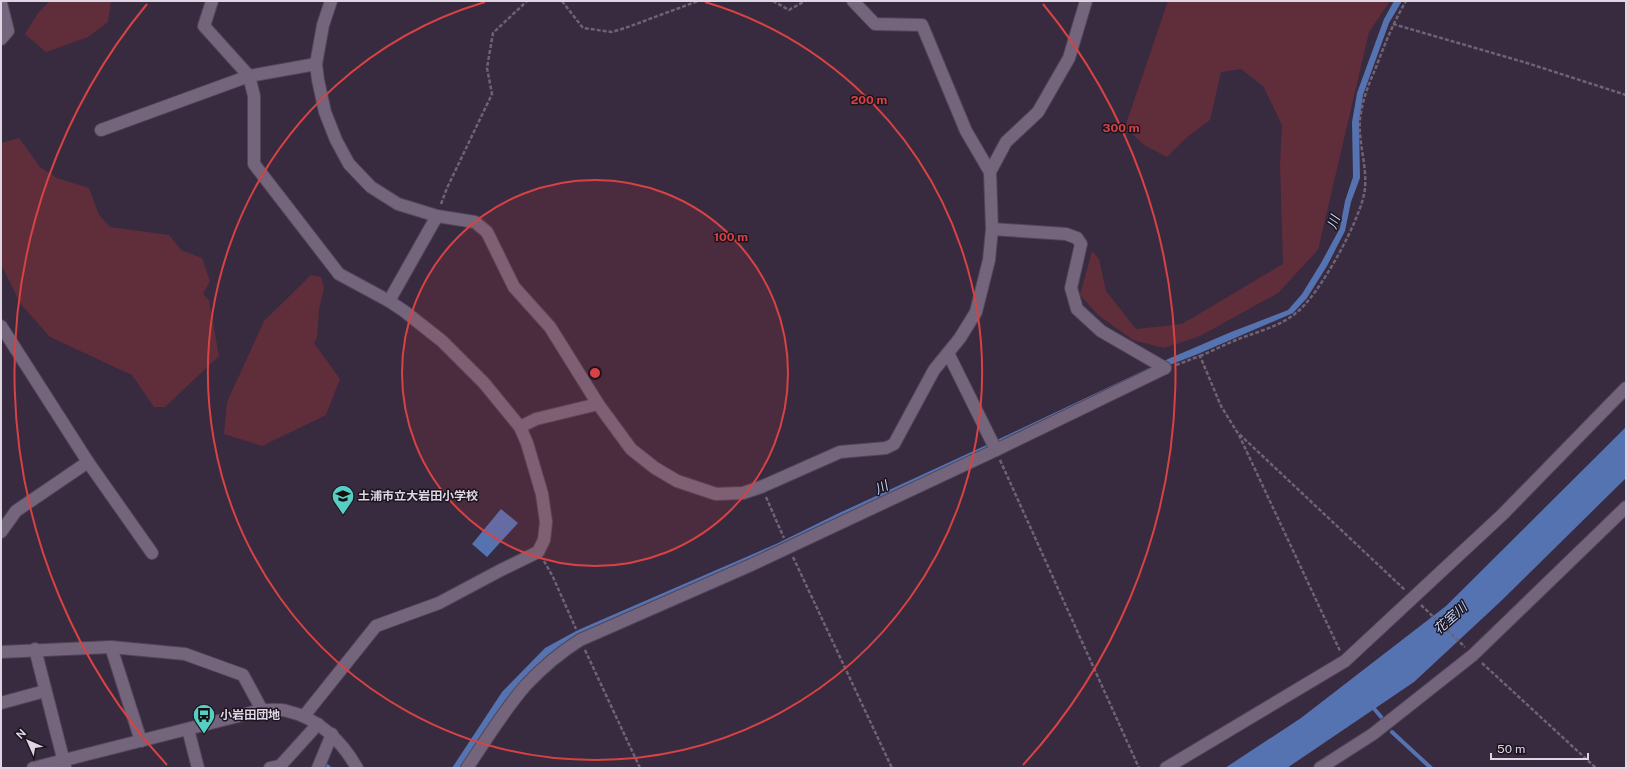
<svg xmlns="http://www.w3.org/2000/svg" width="1627" height="769" font-family="'Public Sans','Noto Sans JP',sans-serif">
<style>
.green{fill:#602e3a}
.water{fill:#5572b1}
.lines{fill:none;stroke-linecap:round;stroke-linejoin:round}
.stream{stroke:#5572b1;stroke-width:4}
.minor-casing{stroke:#514557;stroke-width:14}
.path{stroke:#6e6275;stroke-width:2.5;stroke-dasharray:4 2;stroke-linecap:butt}
.minor{stroke:#74647c;stroke-width:12}
.ring{fill:none;stroke:#d74244;stroke-width:2}
.labels{text-anchor:middle;stroke-width:3;stroke-linejoin:round;paint-order:stroke}
.poi-label{font-size:12px;font-weight:bold;fill:#dfd6e4;stroke:#1c151f;text-anchor:start}
.water-label{font-size:13px;font-style:italic;fill:#c7d9fd;stroke:#1c151f}
.centre{fill:#d74244;stroke:#1c151f;stroke-width:2}
.ring-label{font-size:12px;text-anchor:middle;font-weight:bold;fill:#d74244;stroke:#1c151f;stroke-width:3;stroke-linejoin:round;paint-order:stroke}
</style>
<rect width="100%" height="100%" fill="#382a3f"/>
<g class="green">
<path d="M 50,1 L 111,1 L 108,22 L 88,37 L 46,52 L 25,34 L 38,13 Z"/>
<path d="M 1168,1 L 1390,1 L 1369,32 L 1318,250 L 1278,293 L 1200,336 L 1164,348 L 1133,340 L 1098,315 L 1080,295 L 1092,251 L 1099,259 L 1106,291 L 1136,329 L 1182,324 L 1283,264 L 1280,164 L 1282,125 L 1263,86 L 1241,69 L 1221,72 L 1210,120 L 1186,138 L 1167,157 L 1144,145 L 1125,127 Z"/>
<path d="M 19,138 L 40,167 L 57,178 L 89,188 L 99,215 L 110,227 L 169,235 L 181,250 L 202,258 L 210,281 L 203,294 L 209,300 L 219,356 L 165,407 L 154,407 L 132,375 L 50,337 L 20,303 L 1,264 L 1,143 Z"/>
<path d="M 311,275 L 321,277 L 324,288 L 319,309 L 317,338 L 314,343 L 340,379 L 326,415 L 262,446 L 224,434 L 227,402 L 264,321 Z"/>
</g>
<g class="water">
<path d="M 1394,1 L 1402,1 L 1389,23 L 1363,95 L 1359,122 L 1360,178 L 1351,202 L 1345,231 L 1327,266 L 1307,298 L 1293,313 L 1198,354 L 1167,366 L 997,447 L 570,642 L 549,655 L 508,698 L 461,768 L 452,768 L 502,692 L 545,648 L 578,630 L 776,544 L 837,514 L 980,448 L 1168,359 L 1231,332 L 1288,310 L 1302,294 L 1321,263 L 1340,228 L 1345,201 L 1353,177 L 1352,122 L 1357,93 L 1384,19 Z"/>
<path d="M 1626,427 L 1626,478 L 1500,602 L 1414,682 L 1287,768 L 1225,768 L 1301,718 L 1446,606 Z"/>
<path d="M 501,509 L 518,523 L 487,557 L 472,544 Z"/>
</g>
<g class="lines">
<g class="stream">
<path d="M 1371,705 L 1382,718"/>
<path d="M 1392,732 L 1431,768"/>
<path d="M 327,766 L 329,768"/>
</g>
<g class="minor-casing">
<g id="minor">
<path d="M 212,1 L 204,26 L 249,76 L 254,96 L 254,164 L 339,274 L 389,301 L 404,311 L 442,341 L 484,383 L 520,427 L 527,443 L 542,494 L 546,522 L 544,540 L 538,552 L 501,570 L 439,603 L 376,626 L 304,716"/>
<path d="M 331,1 L 323,25 L 316,64 L 318,80 L 325,112 L 336,140 L 349,164 L 371,187 L 398,204 L 437,216 L 475,222 L 487,232 L 514,287 L 550,327 L 598,404 L 631,449 L 655,468 L 677,481 L 716,494 L 743,493 L 761,487 L 840,452 L 886,448 L 894,444 L 934,370 L 960,338 L 976,312 L 989,260 L 992,229 L 990,172 L 966,131 L 922,25 L 875,24 L 853,1"/>
<path d="M 1,3 L 8,31 L 1,39"/>
<path d="M 101,130 L 249,76 L 316,64"/>
<path d="M 990,172 L 1006,142 L 1038,112 L 1069,58 L 1086,1"/>
<path d="M 992,229 L 1066,234 L 1077,238 L 1081,244 L 1071,288 L 1077,309 L 1101,331 L 1165,368"/>
<path d="M 389,301 L 437,216"/>
<path d="M 1,326 L 88,462 L 152,553"/>
<path d="M 948,353 L 996,450"/>
<path d="M 520,427 L 536,419 L 598,404"/>
<path d="M 1,532 L 16,511 L 88,462"/>
<path d="M 111,647 L 141,741"/>
<path d="M 35,649 L 65,766"/>
<path d="M 1,652 L 111,647 L 185,654 L 243,675 L 262,710"/>
<path d="M 1,703 L 45,691"/>
<path d="M 188,729 L 198,768"/>
<path d="M 33,768 L 262,710 C 270,710 279,709 287,711 C 318,718 342,741 357,768"/>
<path d="M 270,768 L 280,766 L 318,724"/>
<path d="M 318,768 L 332,734"/>
<path d="M 467,768 C 486,740 504,710 526,685 C 542,668 561,652 580,640 L 751,565 L 996,450 L 1165,368"/>
<path d="M 1166,768 L 1345,661 L 1503,514 L 1626,388"/>
<path d="M 1320,768 L 1373,734 L 1473,655 L 1626,507"/>
</g>
</g>
<g class="path">
<path d="M 562,1 L 583,28 L 612,32 L 628,27 L 698,1"/>
<path d="M 773,1 L 789,10 L 805,1"/>
<path d="M 1393,24 L 1527,63 L 1626,95"/>
<path d="M 441,204 L 447,188 L 492,94 L 487,68 L 493,33 L 527,1"/>
<path d="M 1200,356 C 1212,351 1224,345 1236,340 C 1256,332 1279,327 1296,313 C 1319,296 1363,216 1365,188 C 1367,165 1358,142 1360,119 C 1362,102 1368,85 1375,70 C 1384,46 1393,23 1406,1"/>
<path d="M 1176,365 L 1200,356 L 1221,406 L 1237,432 L 1405,590"/>
<path d="M 1239,435 L 1340,651"/>
<path d="M 1000,460 L 1139,768"/>
<path d="M 766,497 L 784,538"/>
<path d="M 793,557 L 892,768"/>
<path d="M 544,561 L 553,577 L 576,629"/>
<path d="M 1421,605 L 1465,647"/>
<path d="M 585,650 L 640,768"/>
<path d="M 1482,663 L 1596,768"/>
</g>
<use href="#minor" class="minor"/>
</g>
<circle cx="595" cy="373" r="193" fill="#d74244" fill-opacity=".12"/>
<g class="ring">
<circle cx="595" cy="373" r="193"/>
<path d="M705 2A387 387 0 1 1 485 2"/>
<path d="M167 765A580 580 0 0 1 147 4M1043 4A580 580 0 0 1 1023 765"/>
</g>
<defs>
<g id="school-pin" transform="scale(1.15)"><path d="M0 17L-7.5 6A9.5 9.5 0 1 1 7.5 6Z" fill="#56cec3" stroke="#1c151f"/><path d="M0-5L7-2L0 1L-7-2ZM-4 1L0 2.5L4 1V4Q0 6-4 4Z" fill="#111"/></g>
<g id="bus-pin" transform="scale(1.15)"><path d="M0 17L-7.5 6A9.5 9.5 0 1 1 7.5 6Z" fill="#56cec3" stroke="#1c151f"/><path d="M-5-6H5V4H4V6H2V4H-2V6H-4V4H-5ZM-3.5-4V0h7V-4ZM-3.5 1.2v1.5H-2V1.2ZM2 1.2v1.5H3.5V1.2Z" fill="#111"/></g>
</defs>
<g fill-rule="evenodd">
<use href="#school-pin" x="343" y="496"/>
<use href="#bus-pin" x="204" y="715"/>
</g>
<g class="labels">
<g class="poi-label">
<text x="358" y="500">土浦市立大岩田小学校</text>
<text x="220" y="719">小岩田団地</text>
</g>
<g class="water-label">
<text transform="translate(1333 222) rotate(-70)" y="5">川</text>
<text transform="translate(881 487) rotate(-25)" y="5">川</text>
<text transform="translate(1450 618) rotate(-42)" y="5">花室川</text>
</g>
</g>
<circle cx="595" cy="373" r="6" class="centre"/>
<g class="ring-label">
<text x="869" y="104">200 m</text>
<text x="1121" y="132">300 m</text>
<text x="731" y="241">100 m</text>
</g>
<rect width="1627" height="769" fill="none" stroke="#dfd6e4" stroke-width="4"/>
<g transform="translate(28 741) rotate(315)" stroke="#1c151f" stroke-width="3" paint-order="stroke">
<path d="M0-3L7 15L0 10L-7 15Z" fill="#dfd6e4"/>
<text y="-6" font-size="11" font-weight="bold" text-anchor="middle" fill="#dfd6e4">N</text>
</g>
<path d="M1491 753v6h97v-6" fill="none" stroke="#dfd6e4" stroke-width="2"/>
<text x="1497" y="753" font-size="12" fill="#dfd6e4" stroke="#1c151f" stroke-width="3" paint-order="stroke">50 m</text>
</svg>
